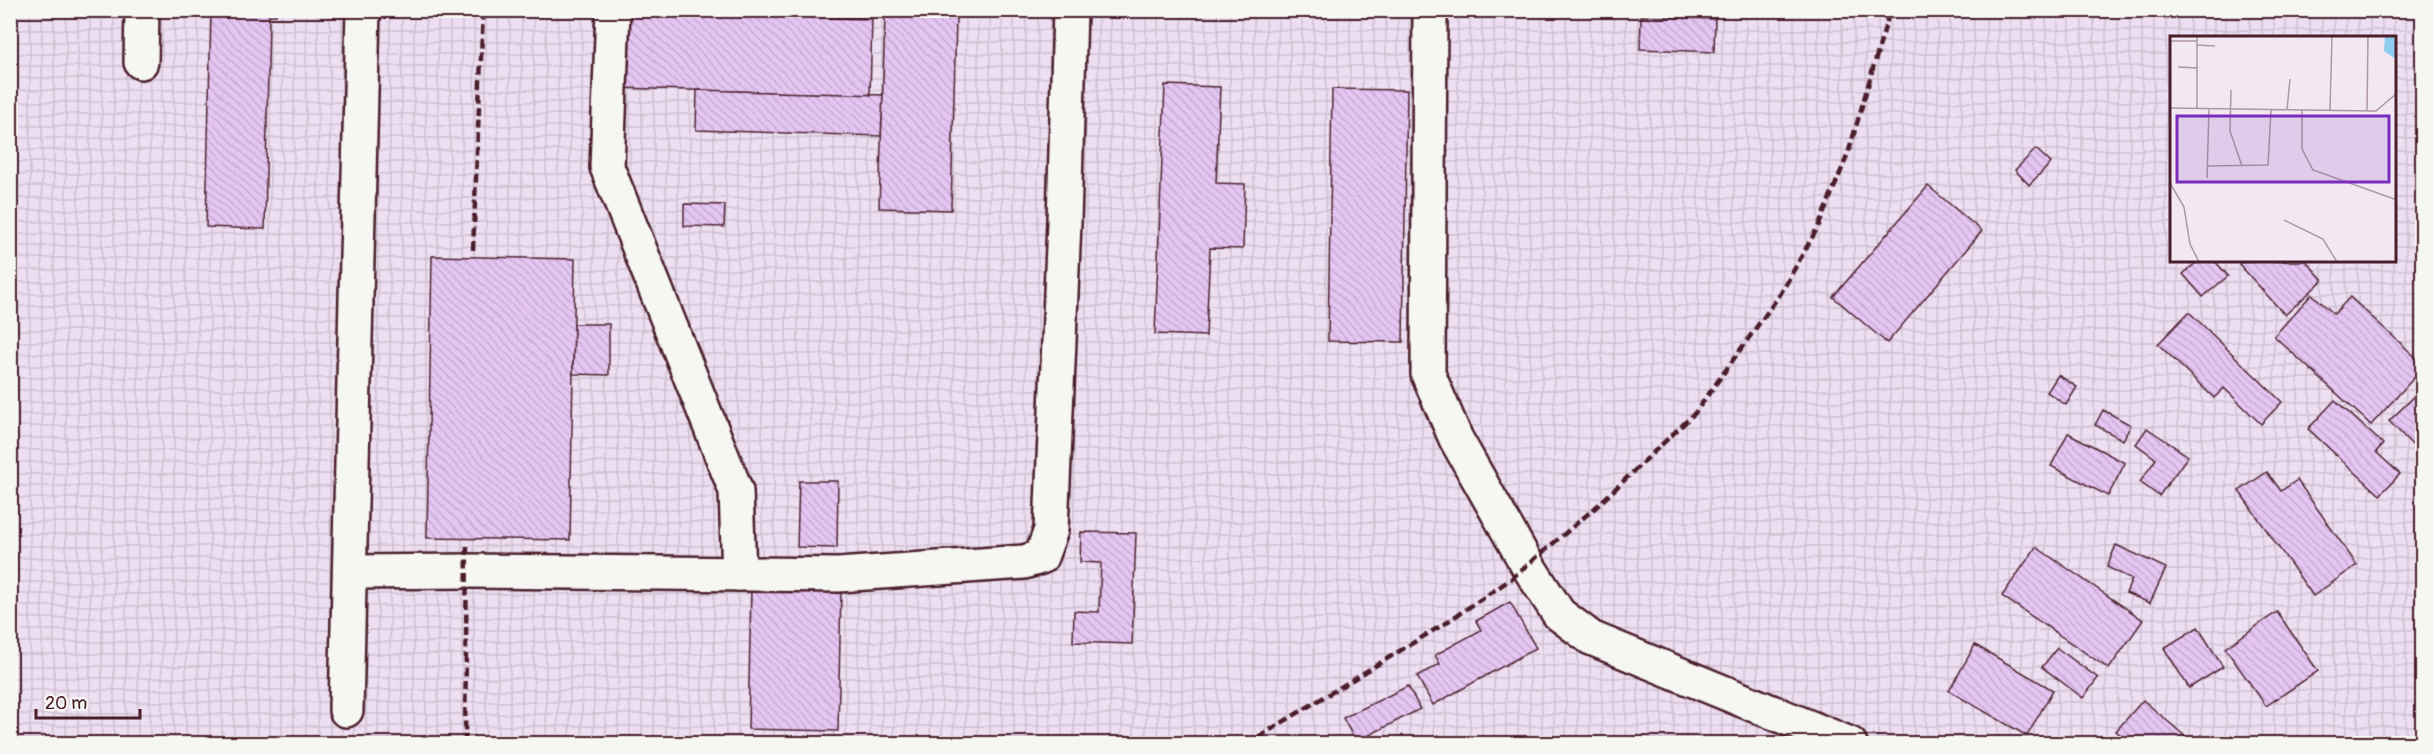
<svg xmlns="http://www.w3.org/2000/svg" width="2433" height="754" font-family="Pangolin,sans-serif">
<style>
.industrial{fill:url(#industrial-grid);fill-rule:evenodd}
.building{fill:url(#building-back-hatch);stroke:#4a1f2b;stroke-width:1.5}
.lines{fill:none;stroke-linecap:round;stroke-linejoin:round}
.minor-casing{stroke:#4a1f2b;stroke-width:38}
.minor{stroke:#f6f6f2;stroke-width:33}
.rail{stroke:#4a1f2b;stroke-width:4.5;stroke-dasharray:9 4.5;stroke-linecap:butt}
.inset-road{fill:none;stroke:#ae98a2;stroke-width:1.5}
.view{fill:#7b2cbf;fill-opacity:0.15;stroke:#7b2cbf;stroke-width:3}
.inset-edge{fill:none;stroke:#4a1f2b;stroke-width:3}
</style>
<defs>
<pattern id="industrial-grid" width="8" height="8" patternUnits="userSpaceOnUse" patternTransform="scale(1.5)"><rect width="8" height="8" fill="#eddef2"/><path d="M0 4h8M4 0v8" fill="none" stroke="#cdbed0"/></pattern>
<pattern id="building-back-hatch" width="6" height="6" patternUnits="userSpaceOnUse" patternTransform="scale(1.5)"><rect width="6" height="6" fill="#e5c6f3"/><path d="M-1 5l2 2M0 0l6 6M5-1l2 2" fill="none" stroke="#c6aad0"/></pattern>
</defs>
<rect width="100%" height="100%" fill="#f1e8f2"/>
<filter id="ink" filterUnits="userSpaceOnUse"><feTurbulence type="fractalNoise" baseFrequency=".0167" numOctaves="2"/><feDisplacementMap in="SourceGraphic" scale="12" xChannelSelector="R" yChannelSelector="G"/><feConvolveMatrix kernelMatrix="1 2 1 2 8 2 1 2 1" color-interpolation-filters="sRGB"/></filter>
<g filter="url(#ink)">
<path class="industrial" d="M 11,11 L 2422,11 L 2422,743 L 11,743 ZM 2172,38 L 2396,38 L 2396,261 L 2172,261 Z"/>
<g class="building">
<path d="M 159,10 L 276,10 L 276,15 L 269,15 L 265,229 L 206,227 L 211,12 Z"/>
<path d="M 621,12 L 872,19 L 870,95 L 619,88 Z"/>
<path d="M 885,16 L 956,19 L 951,210 L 879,208 Z"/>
<path d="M 1641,16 L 1715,19 L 1714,52 L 1640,49 Z"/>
<path d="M 1165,85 L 1220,87 L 1216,183 L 1245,184 L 1243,249 L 1210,248 L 1206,336 L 1155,334 Z"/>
<path d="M 1332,89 L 1407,90 L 1403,342 L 1328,341 Z"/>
<path d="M 697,90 L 883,95 L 881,136 L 696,130 Z"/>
<path d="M 2036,149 L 2051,163 L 2029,185 L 2015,170 Z"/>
<path d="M 1928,186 L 1982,231 L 1887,343 L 1833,297 Z"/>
<path d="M 684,204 L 725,205 L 724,227 L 684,226 Z"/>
<path d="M 432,256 L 575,259 L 570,540 L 427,538 Z"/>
<path d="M 2198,261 L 2215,261 L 2228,276 L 2203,297 L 2183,274 Z"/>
<path d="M 2243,261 L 2306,261 L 2323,280 L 2285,315 L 2239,264 Z"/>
<path d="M 2312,294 L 2334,314 L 2350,297 L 2422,363 L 2422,369 L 2371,425 L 2274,336 Z"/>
<path d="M 2189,312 L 2282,402 L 2261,424 L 2224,388 L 2214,398 L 2158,344 Z"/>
<path d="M 574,324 L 609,324 L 609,375 L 573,374 Z"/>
<path d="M 2058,375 L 2077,387 L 2066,405 L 2047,392 Z"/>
<path d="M 2419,392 L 2422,396 L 2422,455 L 2389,421 Z"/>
<path d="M 2335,400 L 2383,444 L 2376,452 L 2400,474 L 2380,495 L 2308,429 Z"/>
<path d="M 2103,410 L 2131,425 L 2123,440 L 2095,425 Z"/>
<path d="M 2147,428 L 2188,456 L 2159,496 L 2140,482 L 2156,459 L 2136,444 Z"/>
<path d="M 2068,433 L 2125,463 L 2108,496 L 2051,466 Z"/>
<path d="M 2267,472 L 2281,491 L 2297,480 L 2357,565 L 2313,596 L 2239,491 Z"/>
<path d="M 799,481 L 838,481 L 837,548 L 797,547 Z"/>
<path d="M 1081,532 L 1136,533 L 1132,644 L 1073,642 L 1074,611 L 1099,612 L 1101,563 L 1080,562 Z"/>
<path d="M 2116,545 L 2166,568 L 2150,603 L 2126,593 L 2132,579 L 2107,567 Z"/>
<path d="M 2036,547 L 2143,620 L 2109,669 L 2002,596 Z"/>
<path d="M 751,590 L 841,592 L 838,731 L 748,729 Z"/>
<path d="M 1510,602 L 1536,648 L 1433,705 L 1417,676 L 1440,664 L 1435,655 L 1481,630 L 1476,621 Z"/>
<path d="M 2277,612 L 2318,671 L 2266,706 L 2225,648 Z"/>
<path d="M 2198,627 L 2223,667 L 2189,688 L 2164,648 Z"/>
<path d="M 1975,645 L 2053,690 L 2027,736 L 1949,691 Z"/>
<path d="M 2057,648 L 2098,678 L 2083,698 L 2042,667 Z"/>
<path d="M 1408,686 L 1420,709 L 1356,742 L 1343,718 Z"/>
<path d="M 2143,700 L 2193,743 L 2201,735 L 2211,744 L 2130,744 L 2116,731 Z"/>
</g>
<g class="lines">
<g class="minor-casing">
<g id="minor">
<path d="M 613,10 L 607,167 L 736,491 L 739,574"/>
<path d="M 1430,10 L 1428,374 L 1456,439 L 1528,566 L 1559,614 L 1591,638 L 1850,744"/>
<path d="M 141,62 L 142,10"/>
<path d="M 350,572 L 468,571 L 838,575 L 1024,562 L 1041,557 L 1051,530 L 1064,222 L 1070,10"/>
<path d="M 346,710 L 363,10"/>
</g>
</g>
<use href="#minor" class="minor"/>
<g class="rail">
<path d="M 473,250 L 483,10"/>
<path d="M 465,744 L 467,543"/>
<path d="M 1247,744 L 1444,624 L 1511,579 L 1595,508 L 1695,413 L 1781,293 L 1818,227 L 1848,154 L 1890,10"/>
</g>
</g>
</g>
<g transform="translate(2170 36)">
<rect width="226" height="226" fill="#f1e8f2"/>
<path d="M 215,0 L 226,0 L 226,23 L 214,15 Z" fill="#8ccded"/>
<path class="inset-road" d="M 0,5 L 27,5M 27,9 L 45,10M 8,31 L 27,32M 61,54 L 60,95 L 72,130M 0,72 L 206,75 L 227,57M 27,72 L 27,0M 117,74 L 120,43M 132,74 L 132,113 L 143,134 L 227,164M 160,74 L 162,0M 197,75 L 198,0M 38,130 L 98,129 L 101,74M 37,142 L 39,73M 0,147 L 14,171 L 20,208 L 29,226M 114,184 L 153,203 L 167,226"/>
<path class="view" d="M 7,80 L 219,80 L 219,146 L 7,146 Z"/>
<rect width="226" height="226" class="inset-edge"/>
</g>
<rect width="2433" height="754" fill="none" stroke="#f6f6f2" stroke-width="36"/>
<rect x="18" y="18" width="2397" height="718" fill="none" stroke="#4a1f2b" stroke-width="2" filter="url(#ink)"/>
<path d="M36 709v9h104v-9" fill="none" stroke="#4a1f2b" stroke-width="3"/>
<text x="45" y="709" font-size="18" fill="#4a1f2b" stroke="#f6f6f2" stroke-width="4.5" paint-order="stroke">20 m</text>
</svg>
